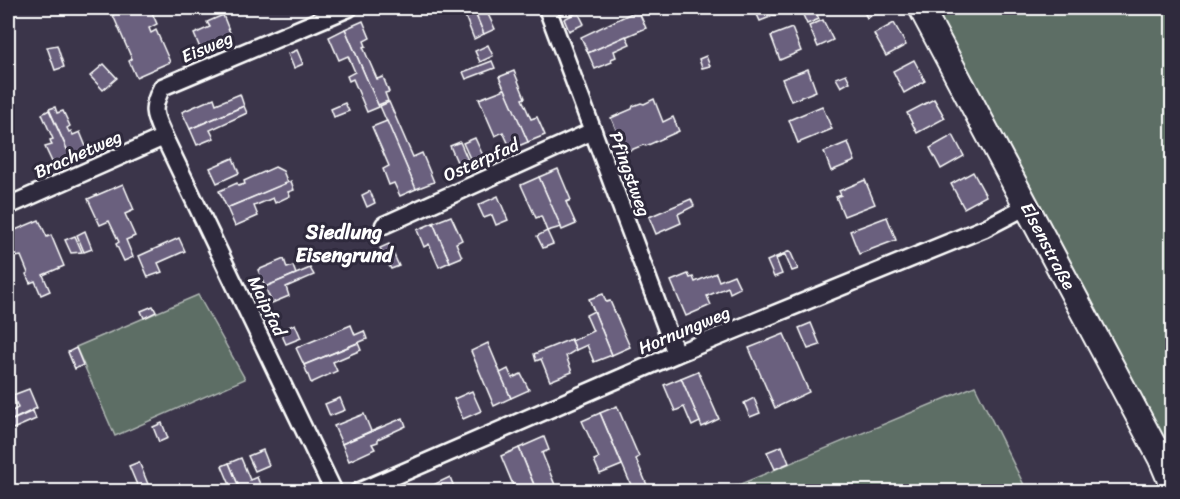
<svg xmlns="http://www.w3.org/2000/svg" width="1180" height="499" font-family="Sriracha,sans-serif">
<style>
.green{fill:#5d6e65;stroke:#aeb6b2;stroke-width:1.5}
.building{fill:#6a617e;stroke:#fff;stroke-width:1.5}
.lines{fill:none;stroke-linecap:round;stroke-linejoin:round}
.street-casing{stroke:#fff;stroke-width:21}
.secondary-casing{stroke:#fff;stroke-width:28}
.street{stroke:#2f2a3d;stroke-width:16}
.secondary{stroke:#2f2a3d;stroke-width:24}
.labels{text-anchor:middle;stroke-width:6;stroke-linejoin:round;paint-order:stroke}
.street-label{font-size:18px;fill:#fff;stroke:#2f2a3d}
.neighbourhood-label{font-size:20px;font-weight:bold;fill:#fff;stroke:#2f2a3d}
</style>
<rect width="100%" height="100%" fill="#3b354a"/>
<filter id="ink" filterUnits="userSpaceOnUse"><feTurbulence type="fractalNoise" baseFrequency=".0167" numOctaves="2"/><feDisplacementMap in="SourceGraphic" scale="12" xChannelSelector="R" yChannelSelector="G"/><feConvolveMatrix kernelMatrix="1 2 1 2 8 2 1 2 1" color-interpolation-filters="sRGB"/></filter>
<g filter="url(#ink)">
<g class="green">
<path d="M 935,8 L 1172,8 L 1172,460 Z"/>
<path d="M 198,295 L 245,379 L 115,436 L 76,347 Z"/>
<path d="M 975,386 L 1027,491 L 724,491 Z"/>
</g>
<g class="building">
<path d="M 125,8 L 128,13 L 141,8 L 150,8 L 157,24 L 149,28 L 151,33 L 156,30 L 170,62 L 136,77 L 129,61 L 132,59 L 112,13 Z"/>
<path d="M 462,8 L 473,8 L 484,34 L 474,39 Z"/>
<path d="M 473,8 L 485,8 L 495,29 L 484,34 Z"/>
<path d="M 556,8 L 575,8 L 559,15 Z"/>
<path d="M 754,8 L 781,8 L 783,12 L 760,21 Z"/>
<path d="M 858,8 L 885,8 L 867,18 L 864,12 L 862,12 Z"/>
<path d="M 638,10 L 646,28 L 588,53 L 581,37 Z"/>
<path d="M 815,10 L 819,19 L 807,24 L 803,15 Z"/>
<path d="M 578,12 L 584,24 L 569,31 L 564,19 Z"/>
<path d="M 223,15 L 231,35 L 200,48 L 194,34 L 210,27 L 207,22 Z"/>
<path d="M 823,20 L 833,40 L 818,47 L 809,26 Z"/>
<path d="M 363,21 L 370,38 L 364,41 L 366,46 L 363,47 L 377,79 L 383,77 L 389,92 L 385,93 L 388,101 L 378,105 L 345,29 Z"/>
<path d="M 894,23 L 906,45 L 886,56 L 874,34 Z"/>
<path d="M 792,28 L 801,51 L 780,60 L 771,36 Z"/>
<path d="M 345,29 L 379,107 L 367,112 L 353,79 L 349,81 L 347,76 L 355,72 L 348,56 L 339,60 L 329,37 Z"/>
<path d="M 626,36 L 630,44 L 614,51 L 616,57 L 611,59 L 612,62 L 595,69 L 588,53 Z"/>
<path d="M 57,45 L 64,67 L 55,70 L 47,47 Z"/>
<path d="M 488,45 L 493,56 L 480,62 L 475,51 Z"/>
<path d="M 297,50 L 303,64 L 294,68 L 288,54 Z"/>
<path d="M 706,56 L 710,66 L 702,68 L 699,59 Z"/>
<path d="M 914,60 L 925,81 L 904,93 L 893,71 Z"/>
<path d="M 492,61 L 495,68 L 466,79 L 463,72 Z"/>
<path d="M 104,64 L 117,78 L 103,90 L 90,76 Z"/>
<path d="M 808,69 L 816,91 L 791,101 L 782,79 Z"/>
<path d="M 514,71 L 525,98 L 522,99 L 531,119 L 537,117 L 545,135 L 528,142 L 499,77 Z"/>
<path d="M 846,74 L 850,82 L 841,87 L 836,78 Z"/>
<path d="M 505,89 L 528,142 L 511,149 L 503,132 L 495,136 L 479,99 Z"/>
<path d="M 240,94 L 244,106 L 190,129 L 182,112 L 214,98 L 216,104 Z"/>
<path d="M 654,99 L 663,122 L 673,117 L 679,131 L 646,146 L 643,145 L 626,152 L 611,118 L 632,109 L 633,106 L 641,103 L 644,104 Z"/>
<path d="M 934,99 L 945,118 L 917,133 L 907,113 Z"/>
<path d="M 389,102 L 413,157 L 422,153 L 434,182 L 416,189 L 380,106 Z"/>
<path d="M 345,103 L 349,111 L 334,117 L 331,109 Z"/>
<path d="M 244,106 L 247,113 L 210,130 L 214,138 L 197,145 L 190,129 Z"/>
<path d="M 822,106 L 832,129 L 798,143 L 789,120 Z"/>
<path d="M 55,107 L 57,113 L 63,111 L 70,126 L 67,128 L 69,132 L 71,131 L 73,135 L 80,132 L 87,149 L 70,156 L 49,109 Z"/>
<path d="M 49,110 L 70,156 L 53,164 L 45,147 L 52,145 L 50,140 L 53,139 L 42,114 Z"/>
<path d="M 387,121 L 416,189 L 400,196 L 394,183 L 389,185 L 383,169 L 389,166 L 372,127 Z"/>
<path d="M 953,135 L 964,156 L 941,169 L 930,148 Z"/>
<path d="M 475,138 L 485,160 L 473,165 L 463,143 Z"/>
<path d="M 460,142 L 471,167 L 461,171 L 450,146 Z"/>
<path d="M 848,142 L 855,161 L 831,171 L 824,152 Z"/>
<path d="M 233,158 L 239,173 L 217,183 L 210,168 Z"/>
<path d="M 275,167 L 283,171 L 288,183 L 227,208 L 219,191 L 237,183 L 238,186 L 245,184 L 244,181 Z"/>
<path d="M 558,169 L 571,200 L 566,202 L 576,224 L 562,230 L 539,177 Z"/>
<path d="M 973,172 L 986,196 L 964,208 L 951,184 Z"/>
<path d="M 539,177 L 561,227 L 547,231 L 541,216 L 536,218 L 521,185 Z"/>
<path d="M 865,180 L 875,204 L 844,216 L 836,197 L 841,195 L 839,191 Z"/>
<path d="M 291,181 L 294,190 L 288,192 L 290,196 L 275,203 L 273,198 L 254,206 L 258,216 L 235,226 L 227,208 Z"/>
<path d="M 123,184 L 134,210 L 125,214 L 135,236 L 126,240 L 133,257 L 124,261 L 116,244 L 119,242 L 109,221 L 100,225 L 88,199 Z"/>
<path d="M 370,191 L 375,203 L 367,207 L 362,195 Z"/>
<path d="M 498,196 L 508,220 L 496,225 L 492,215 L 484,218 L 478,205 Z"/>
<path d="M 691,199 L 694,206 L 678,214 L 681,223 L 656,234 L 649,217 Z"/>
<path d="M 451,216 L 462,240 L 456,243 L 462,257 L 450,262 L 433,223 Z"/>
<path d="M 887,217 L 896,240 L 859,254 L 850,231 Z"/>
<path d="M 39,220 L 47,237 L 51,235 L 64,266 L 43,275 L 50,291 L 41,295 L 35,281 L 30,283 L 26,274 L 28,273 L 21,256 L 16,257 L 8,238 L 8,233 Z"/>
<path d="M 433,223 L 450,262 L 439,267 L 429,244 L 424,247 L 417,230 Z"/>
<path d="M 85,231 L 92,249 L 84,252 L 77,235 Z"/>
<path d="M 547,231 L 553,244 L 543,248 L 537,236 Z"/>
<path d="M 75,236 L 82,252 L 71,253 L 65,240 Z"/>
<path d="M 179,238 L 185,251 L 158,263 L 162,272 L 148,277 L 139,256 Z"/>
<path d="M 389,244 L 399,266 L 391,269 L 380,248 Z"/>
<path d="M 790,251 L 798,269 L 792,271 L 785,255 L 776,259 L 782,274 L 774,277 L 767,261 Z"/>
<path d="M 284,259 L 287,268 L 293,266 L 296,274 L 265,287 L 258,270 Z"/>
<path d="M 310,268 L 314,275 L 286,287 L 289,296 L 272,303 L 265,287 Z"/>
<path d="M 716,273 L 719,281 L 734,275 L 740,288 L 730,293 L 728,287 L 707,296 L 711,305 L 686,316 L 671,281 L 688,274 L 690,278 L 693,277 L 695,282 Z"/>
<path d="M 603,294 L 606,302 L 610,301 L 630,347 L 612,355 L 589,299 Z"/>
<path d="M 153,306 L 156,312 L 144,318 L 141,311 Z"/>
<path d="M 594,311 L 612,355 L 594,362 L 587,345 L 576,350 L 572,341 L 593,331 L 586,315 Z"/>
<path d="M 811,323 L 820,345 L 808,349 L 799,328 Z"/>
<path d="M 295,324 L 301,338 L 286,344 L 280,331 Z"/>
<path d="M 351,325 L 355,335 L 364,331 L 367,339 L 304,365 L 296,348 Z"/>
<path d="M 784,334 L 809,392 L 775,408 L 749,348 Z"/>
<path d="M 571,339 L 576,350 L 566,356 L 572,372 L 550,381 L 541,359 L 536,361 L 534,354 Z"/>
<path d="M 358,343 L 361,350 L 333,362 L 337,371 L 311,383 L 304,365 Z"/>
<path d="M 488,343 L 511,398 L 494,406 L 471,351 Z"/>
<path d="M 76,348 L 83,365 L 75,369 L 68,352 Z"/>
<path d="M 508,369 L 512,378 L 521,374 L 529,390 L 511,398 L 500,373 Z"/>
<path d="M 698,371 L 719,419 L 702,427 L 681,378 Z"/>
<path d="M 681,378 L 700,422 L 692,426 L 684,407 L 675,411 L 664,385 Z"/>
<path d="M 29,389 L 37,408 L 8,422 L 8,413 L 18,408 L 13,395 Z"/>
<path d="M 472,391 L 481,411 L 463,419 L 454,399 Z"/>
<path d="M 340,398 L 345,410 L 330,416 L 325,404 Z"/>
<path d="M 754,398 L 760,413 L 750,417 L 744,403 Z"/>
<path d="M 617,406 L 639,457 L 636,459 L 650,492 L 634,492 L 600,413 Z"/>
<path d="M 33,411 L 36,419 L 8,431 L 8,422 Z"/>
<path d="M 600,413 L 622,465 L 600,474 L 594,460 L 599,458 L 582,421 Z"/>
<path d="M 364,414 L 371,431 L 342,444 L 334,426 Z"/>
<path d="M 403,418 L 406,426 L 378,439 L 378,442 L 372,444 L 375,449 L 349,461 L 342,444 Z"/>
<path d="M 162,423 L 168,438 L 159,442 L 153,427 Z"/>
<path d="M 544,437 L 549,450 L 542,453 L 557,490 L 553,492 L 537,492 L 519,448 Z"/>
<path d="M 782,446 L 789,463 L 775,469 L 767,452 Z"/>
<path d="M 519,448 L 534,485 L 516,492 L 501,456 Z"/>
<path d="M 263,450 L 269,465 L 255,471 L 248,456 Z"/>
<path d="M 241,458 L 250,480 L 257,477 L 263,492 L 241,492 L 229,463 Z"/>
<path d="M 139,462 L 150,489 L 154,487 L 156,492 L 140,492 L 129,466 Z"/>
<path d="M 229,463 L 241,492 L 233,492 L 222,466 Z"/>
<path d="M 450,477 L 456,492 L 436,492 L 433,485 Z"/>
<path d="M 433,485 L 436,492 L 417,492 Z"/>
</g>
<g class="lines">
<g class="street-casing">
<g id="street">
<path d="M 547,8 L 676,354"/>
<path d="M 8,206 L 164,137"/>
<path d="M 384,225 L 593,131"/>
<path d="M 334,492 L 164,137 C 154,115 150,110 162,87 L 349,8"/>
<path d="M 358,492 L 676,354 L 985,228 L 1027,206"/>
</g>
</g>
<g class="secondary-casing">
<path id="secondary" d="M 921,8 L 1161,459 L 1172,485"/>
</g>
<use href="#street" class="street"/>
<use href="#secondary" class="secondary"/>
</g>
</g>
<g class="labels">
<g class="street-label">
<text transform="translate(207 47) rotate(-23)" y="6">Eisweg</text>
<text transform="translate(78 154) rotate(-24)" y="6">Brachetweg</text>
<text transform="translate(481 160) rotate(-24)" y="6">Osterpfad</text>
<text transform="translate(630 174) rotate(70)" y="6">Pfingstweg</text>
<text transform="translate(1048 246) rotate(62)" y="6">Elsenstraße</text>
<text transform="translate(267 306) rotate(64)" y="6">Maipfad</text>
<text transform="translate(684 330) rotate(-23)" y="6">Hornungweg</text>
</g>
<g class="neighbourhood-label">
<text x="344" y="239">Siedlung<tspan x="344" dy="23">Eisengrund</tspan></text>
</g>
</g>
<rect width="1180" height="499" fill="none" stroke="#2f2a3d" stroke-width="30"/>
<rect x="15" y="15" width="1150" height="469" fill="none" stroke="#fff" stroke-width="2" filter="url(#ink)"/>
</svg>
